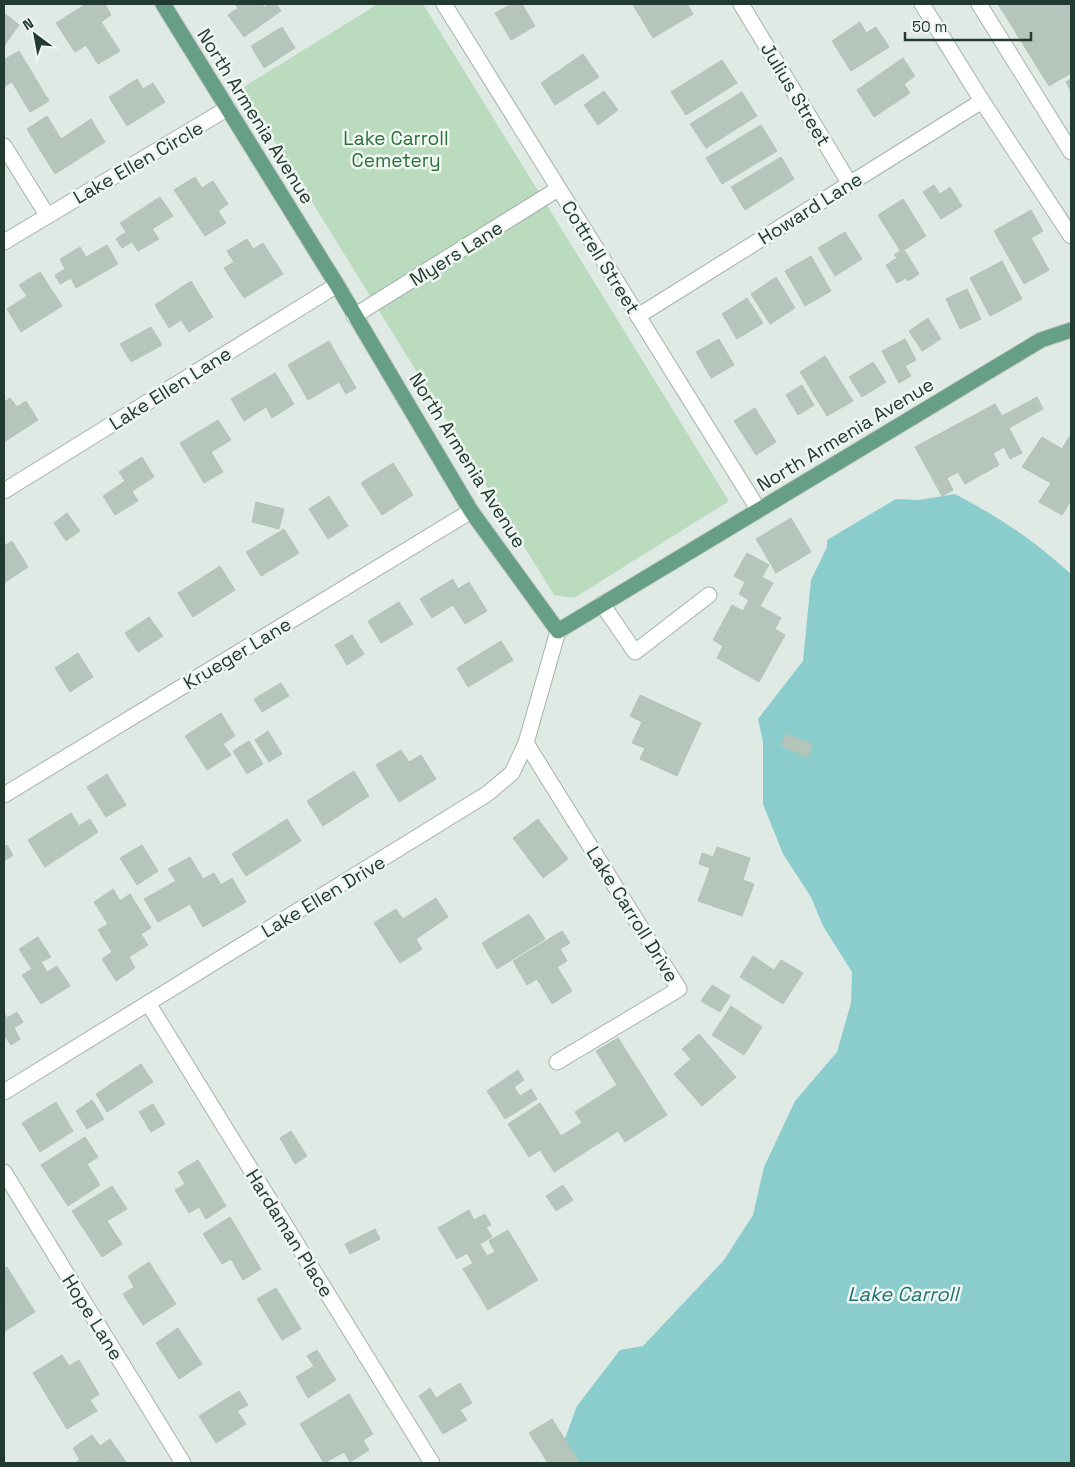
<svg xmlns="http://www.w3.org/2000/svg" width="1075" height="1467" font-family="'Space Grotesk',sans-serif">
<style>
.green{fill:#badbbd}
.water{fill:#8acdcc}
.building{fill:#b6c5bc;stroke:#b3c3ba}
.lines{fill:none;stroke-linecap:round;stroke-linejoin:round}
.minor-casing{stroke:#a3b2aa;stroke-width:17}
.major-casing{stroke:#bdc4c1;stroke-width:17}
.minor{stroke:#fff;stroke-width:15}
.major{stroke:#669e86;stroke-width:15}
.labels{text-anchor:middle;stroke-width:5;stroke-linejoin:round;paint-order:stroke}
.street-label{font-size:19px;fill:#223a2f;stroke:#f0f7f2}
.park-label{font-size:19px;fill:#2e6f3b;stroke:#f0f7f2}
.water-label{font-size:20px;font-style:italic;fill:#1f7372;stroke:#f0f7f2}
</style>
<rect width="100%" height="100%" fill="#e0eae4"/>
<path class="green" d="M 378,4 L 423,4 L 729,501 L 574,598 L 554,595 L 242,88 Z"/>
<path class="water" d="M 955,494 C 1000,518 1033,539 1071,574 L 1071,1463 L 556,1463 L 577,1406 L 620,1350 L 643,1346 L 724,1260 L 753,1215 L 764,1167 L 795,1101 L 837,1052 L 851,1003 L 852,972 L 823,926 L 811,897 L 783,854 L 763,804 L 763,742 L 758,719 L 803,661 L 811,580 L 827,547 L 827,540 L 896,499 L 919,500 Z"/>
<g class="building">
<path d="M 86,4 L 105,4 L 111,15 L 101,22 L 120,51 L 98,64 L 86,45 L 75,52 L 56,23 Z"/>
<path d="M 235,4 L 262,4 L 264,7 L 269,4 L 276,4 L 281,11 L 244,37 L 228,15 L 238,8 Z"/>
<path d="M 512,4 L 522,4 L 535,26 L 511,40 L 495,13 Z"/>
<path d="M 636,4 L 687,4 L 693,14 L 653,38 L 633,5 Z"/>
<path d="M 998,4 L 1071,4 L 1071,73 L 1049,86 Z"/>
<path d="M 4,13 L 19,25 L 4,46 Z"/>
<path d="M 860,22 L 866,33 L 876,27 L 889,47 L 851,71 L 832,41 Z"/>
<path d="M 282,27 L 295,48 L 264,68 L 251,46 Z"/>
<path d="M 19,51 L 49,101 L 30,112 L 12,82 L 4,87 L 4,60 Z"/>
<path d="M 583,54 L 599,77 L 555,105 L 541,83 Z"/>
<path d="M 903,58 L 915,76 L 904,84 L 910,93 L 874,117 L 857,90 Z"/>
<path d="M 722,60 L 737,83 L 686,115 L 671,92 Z"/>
<path d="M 137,79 L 143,89 L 153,83 L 165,102 L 127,126 L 109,97 Z"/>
<path d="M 1071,79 L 1071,91 L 1066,82 Z"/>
<path d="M 604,91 L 618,110 L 598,125 L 584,105 Z"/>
<path d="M 742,92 L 757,116 L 706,148 L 690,124 Z"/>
<path d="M 47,116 L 61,139 L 91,119 L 105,142 L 55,174 L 27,129 Z"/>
<path d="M 761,125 L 777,151 L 722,184 L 706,158 Z"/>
<path d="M 781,157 L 794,179 L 745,210 L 731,187 Z"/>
<path d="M 195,177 L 202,188 L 213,181 L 228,204 L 218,211 L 226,223 L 205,236 L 174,190 Z"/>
<path d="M 934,185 L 940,194 L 950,187 L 962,206 L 941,219 L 923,192 Z"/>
<path d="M 160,197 L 173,216 L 152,229 L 159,239 L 138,251 L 132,242 L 122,248 L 116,239 L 126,232 L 120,223 Z"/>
<path d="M 903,199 L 926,236 L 901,252 L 878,215 Z"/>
<path d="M 1031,210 L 1043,231 L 1031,238 L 1049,270 L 1024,284 L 994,231 Z"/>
<path d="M 845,232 L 862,259 L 835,276 L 818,248 Z"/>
<path d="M 247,239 L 253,249 L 263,243 L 283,274 L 244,298 L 224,268 L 234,262 L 227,251 Z"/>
<path d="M 107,245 L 118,264 L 76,288 L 71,278 L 60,284 L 55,275 L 65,269 L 60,259 L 80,247 L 86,257 Z"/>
<path d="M 900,251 L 901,253 L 905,251 L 919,274 L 908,281 L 906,278 L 897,283 L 886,265 L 897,258 L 894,255 Z"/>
<path d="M 811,256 L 831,291 L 805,306 L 785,271 Z"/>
<path d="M 1002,261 L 1022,299 L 990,316 L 970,278 Z"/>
<path d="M 40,272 L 62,306 L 21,332 L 7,309 L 27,296 L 19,285 Z"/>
<path d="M 776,277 L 795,308 L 770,324 L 751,294 Z"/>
<path d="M 191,281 L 213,317 L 189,332 L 181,320 L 169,328 L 155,305 Z"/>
<path d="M 967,289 L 981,319 L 960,329 L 946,299 Z"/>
<path d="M 747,298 L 763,323 L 737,339 L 722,314 Z"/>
<path d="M 928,318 L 941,339 L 922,351 L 909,331 Z"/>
<path d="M 151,327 L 162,345 L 131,362 L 120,344 Z"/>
<path d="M 719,339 L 734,365 L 711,378 L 696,352 Z"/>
<path d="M 905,339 L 916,360 L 905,366 L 911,376 L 899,383 L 882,351 Z"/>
<path d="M 329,341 L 356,388 L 346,394 L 339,382 L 308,400 L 288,365 Z"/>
<path d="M 825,356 L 853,401 L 827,416 L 800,372 Z"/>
<path d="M 873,362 L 886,382 L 862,397 L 849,377 Z"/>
<path d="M 275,373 L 294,404 L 272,418 L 266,407 L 244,421 L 231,399 Z"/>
<path d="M 802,385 L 814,405 L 798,415 L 786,395 Z"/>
<path d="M 1037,397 L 1043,409 L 1009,428 L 1022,453 L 1010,459 L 1004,447 L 993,453 L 999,465 L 965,484 L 958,472 L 947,478 L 953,490 L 942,496 L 915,447 L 995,404 L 1002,416 Z"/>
<path d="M 10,398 L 17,407 L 26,401 L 38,420 L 4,442 L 4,402 Z"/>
<path d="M 755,408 L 776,442 L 756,455 L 734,421 Z"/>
<path d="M 218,420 L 231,440 L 211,452 L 223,472 L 204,483 L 180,443 Z"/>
<path d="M 1071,434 L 1071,500 L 1062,515 L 1039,502 L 1051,483 L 1022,467 L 1042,437 L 1062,449 Z"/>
<path d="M 142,457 L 154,477 L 132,491 L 138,501 L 115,515 L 103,496 L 125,481 L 119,472 Z"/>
<path d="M 393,463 L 413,495 L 382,515 L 361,483 Z"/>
<path d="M 329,496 L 348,526 L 328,539 L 309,509 Z"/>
<path d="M 256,502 L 284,509 L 279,529 L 252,522 Z"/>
<path d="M 67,513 L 80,531 L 66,541 L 54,523 Z"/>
<path d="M 791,518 L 811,552 L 776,573 L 756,539 Z"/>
<path d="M 284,529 L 299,553 L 261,576 L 246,552 Z"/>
<path d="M 12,541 L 28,567 L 4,583 L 4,546 Z"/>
<path d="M 747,553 L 769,565 L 762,577 L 773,583 L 760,606 L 781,618 L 775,629 L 785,635 L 759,682 L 717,658 L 723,646 L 713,640 L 732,605 L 743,611 L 749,600 L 739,594 L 745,582 L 734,576 Z"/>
<path d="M 220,566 L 235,590 L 193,617 L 178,593 Z"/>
<path d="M 453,579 L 458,589 L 469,582 L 487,611 L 465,624 L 453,605 L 432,618 L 420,599 Z"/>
<path d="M 399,602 L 413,624 L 381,643 L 368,621 Z"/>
<path d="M 149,617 L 163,636 L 138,652 L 125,633 Z"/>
<path d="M 352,635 L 364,654 L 347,665 L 335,645 Z"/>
<path d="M 501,641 L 513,660 L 468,687 L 457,668 Z"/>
<path d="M 78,653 L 93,677 L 70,692 L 55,668 Z"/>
<path d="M 281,683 L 289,696 L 262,712 L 254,699 Z"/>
<path d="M 640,695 L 701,723 L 677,776 L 640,759 L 645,748 L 632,743 L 642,722 L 630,716 Z"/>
<path d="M 221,713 L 235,736 L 223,744 L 231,755 L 207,770 L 185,736 Z"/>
<path d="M 268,731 L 282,754 L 269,762 L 255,740 Z"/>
<path d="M 786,734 L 812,744 L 808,757 L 781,746 Z"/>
<path d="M 249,741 L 263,764 L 247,774 L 233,751 Z"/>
<path d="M 401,750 L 409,762 L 421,755 L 436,779 L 399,802 L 376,765 Z"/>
<path d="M 354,771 L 369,796 L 323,826 L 307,801 Z"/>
<path d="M 107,774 L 126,805 L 106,817 L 87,787 Z"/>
<path d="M 71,813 L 79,826 L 90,819 L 98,832 L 45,867 L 28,840 Z"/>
<path d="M 287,819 L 301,841 L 246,876 L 232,854 Z"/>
<path d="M 538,819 L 568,859 L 543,878 L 513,838 Z"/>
<path d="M 7,845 L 13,855 L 4,861 L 4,847 Z"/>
<path d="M 142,845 L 158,871 L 137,885 L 120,858 Z"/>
<path d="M 717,847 L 750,858 L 743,880 L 754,884 L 742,916 L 698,901 L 710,868 L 699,864 L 702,853 L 713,857 Z"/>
<path d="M 190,857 L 203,879 L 214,873 L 221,885 L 232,878 L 246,902 L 203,927 L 190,904 L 158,922 L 144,899 L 176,881 L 168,869 Z"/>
<path d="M 113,889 L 120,901 L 130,894 L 151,928 L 141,934 L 148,945 L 129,957 L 135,968 L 116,981 L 102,959 L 112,952 L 98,930 L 108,924 L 94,902 Z"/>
<path d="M 436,898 L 448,917 L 416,939 L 422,949 L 400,963 L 374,923 L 396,909 L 403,919 Z"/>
<path d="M 529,914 L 545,939 L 497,969 L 482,943 Z"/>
<path d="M 562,931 L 570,943 L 560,949 L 567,961 L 557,967 L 572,991 L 552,1004 L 537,979 L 527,985 L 513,961 Z"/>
<path d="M 38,937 L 51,957 L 41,962 L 47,972 L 57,966 L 70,986 L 41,1004 L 22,975 L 32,969 L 19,949 Z"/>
<path d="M 753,956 L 774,970 L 781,960 L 803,973 L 783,1004 L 740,977 Z"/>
<path d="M 712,985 L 730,996 L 720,1012 L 701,1001 Z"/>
<path d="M 731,1006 L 762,1027 L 744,1055 L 712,1035 Z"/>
<path d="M 17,1012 L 23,1022 L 14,1028 L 20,1039 L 11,1045 L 4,1035 L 4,1013 L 7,1018 Z"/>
<path d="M 699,1034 L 736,1077 L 702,1106 L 674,1074 L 691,1059 L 682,1049 Z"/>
<path d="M 618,1038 L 667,1115 L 625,1142 L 618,1131 L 554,1172 L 540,1150 L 529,1157 L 508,1124 L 540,1103 L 561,1136 L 582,1123 L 575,1112 L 617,1085 L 596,1051 Z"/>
<path d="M 141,1064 L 153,1082 L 107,1112 L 96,1094 Z"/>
<path d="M 518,1070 L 524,1080 L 514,1087 L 520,1096 L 531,1089 L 537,1099 L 505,1119 L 487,1091 Z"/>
<path d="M 92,1100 L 104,1119 L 87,1129 L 76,1111 Z"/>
<path d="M 56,1102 L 73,1131 L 40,1152 L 22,1123 Z"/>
<path d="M 153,1104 L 165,1124 L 151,1132 L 139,1112 Z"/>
<path d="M 291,1131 L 307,1156 L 295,1164 L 280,1138 Z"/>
<path d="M 85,1137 L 98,1157 L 87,1164 L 100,1185 L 68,1206 L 41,1165 Z"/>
<path d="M 198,1160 L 226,1206 L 206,1219 L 199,1207 L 189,1213 L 175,1190 L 185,1184 L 178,1172 Z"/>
<path d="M 563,1185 L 573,1200 L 556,1211 L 546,1196 Z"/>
<path d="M 112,1186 L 127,1209 L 107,1221 L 122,1244 L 102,1257 L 72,1211 Z"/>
<path d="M 469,1210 L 474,1220 L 485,1214 L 491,1225 L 486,1227 L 492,1237 L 480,1244 L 487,1256 L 495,1252 L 489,1241 L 508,1230 L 538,1280 L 488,1310 L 463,1269 L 473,1263 L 467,1253 L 457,1259 L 438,1228 Z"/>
<path d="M 230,1217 L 261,1269 L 243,1280 L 231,1259 L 222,1264 L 203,1234 Z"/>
<path d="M 375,1229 L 380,1239 L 350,1254 L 345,1244 Z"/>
<path d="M 149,1262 L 176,1304 L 143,1325 L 123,1294 L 134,1287 L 128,1276 Z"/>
<path d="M 7,1267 L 35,1312 L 5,1331 L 4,1269 Z"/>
<path d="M 276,1288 L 301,1329 L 282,1340 L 257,1299 Z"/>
<path d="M 178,1328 L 202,1364 L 179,1379 L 156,1343 Z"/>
<path d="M 317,1350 L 336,1380 L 308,1398 L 296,1377 L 314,1366 L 307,1356 Z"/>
<path d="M 62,1355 L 69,1366 L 79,1360 L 99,1394 L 90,1400 L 97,1411 L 67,1429 L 33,1373 Z"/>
<path d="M 460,1383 L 472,1403 L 460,1410 L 467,1420 L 443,1434 L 419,1396 L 430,1388 L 436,1398 Z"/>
<path d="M 239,1391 L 248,1405 L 237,1411 L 246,1424 L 216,1443 L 199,1416 Z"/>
<path d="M 349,1394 L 373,1434 L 363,1440 L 369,1450 L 350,1462 L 344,1452 L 324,1463 L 300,1424 Z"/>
<path d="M 552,1419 L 580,1463 L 548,1463 L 529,1433 Z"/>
<path d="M 92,1435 L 100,1446 L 110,1439 L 126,1462 L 75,1463 L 80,1460 L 73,1448 Z"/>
</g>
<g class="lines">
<g class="minor-casing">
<g id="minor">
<path d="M 444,4 L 758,509"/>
<path d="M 741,4 L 850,184"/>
<path d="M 922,4 L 982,101 L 1071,236"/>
<path d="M 979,4 L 1071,152"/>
<path d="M 4,146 L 47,215"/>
<path d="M 4,242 L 228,108"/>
<path d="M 354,316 L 558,189"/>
<path d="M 638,316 L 982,101"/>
<path d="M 4,491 L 337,285"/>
<path d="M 602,604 L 635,652 L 709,595"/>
<path d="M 526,743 L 679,989 L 557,1062"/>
<path d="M 4,795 L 471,511"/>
<path d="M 148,1003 L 432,1463"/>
<path d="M 4,1092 L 487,794 L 512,773 L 526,743 L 558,631"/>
<path d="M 4,1172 L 183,1463"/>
</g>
</g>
<g class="major-casing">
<path id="major" d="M 163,4 L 337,285 L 471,511 L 558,631 L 1041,340 L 1071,330"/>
</g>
<use href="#minor" class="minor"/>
<use href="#major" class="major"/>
</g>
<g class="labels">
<g class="street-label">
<text transform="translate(796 94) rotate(59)" y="7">Julius Street</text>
<text transform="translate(256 116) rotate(58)" y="7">North Armenia Avenue</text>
<text transform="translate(138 162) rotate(-30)" y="7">Lake Ellen Circle</text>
<text transform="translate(810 208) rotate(-32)" y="7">Howard Lane</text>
<text transform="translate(456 253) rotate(-32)" y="7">Myers Lane</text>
<text transform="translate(601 257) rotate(58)" y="7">Cottrell Street</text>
<text transform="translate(170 388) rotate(-32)" y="7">Lake Ellen Lane</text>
<text transform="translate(845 434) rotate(-31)" y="7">North Armenia Avenue</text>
<text transform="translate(468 460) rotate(58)" y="7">North Armenia Avenue</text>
<text transform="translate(237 653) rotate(-31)" y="7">Krueger Lane</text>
<text transform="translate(323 896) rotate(-31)" y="7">Lake Ellen Drive</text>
<text transform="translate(633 914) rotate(58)" y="7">Lake Carroll Drive</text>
<text transform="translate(290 1233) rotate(58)" y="7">Hardaman Place</text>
<text transform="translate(93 1317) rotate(58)" y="7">Hope Lane</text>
</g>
<g class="park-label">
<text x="396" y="145">Lake Carroll<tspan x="396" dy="22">Cemetery</tspan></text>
</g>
<g class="water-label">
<text x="903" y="1301">Lake Carroll</text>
</g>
</g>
<rect width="1075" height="1467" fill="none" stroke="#223a2f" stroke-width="10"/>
<g transform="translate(35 35) rotate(328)" stroke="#f0f7f2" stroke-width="4" paint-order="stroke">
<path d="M0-4L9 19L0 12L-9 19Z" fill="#223a2f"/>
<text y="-8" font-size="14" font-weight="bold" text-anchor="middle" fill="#223a2f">N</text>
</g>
<path d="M905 32v8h126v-8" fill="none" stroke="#223a2f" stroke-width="2.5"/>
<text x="912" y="32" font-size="15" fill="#223a2f" stroke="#f0f7f2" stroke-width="4" paint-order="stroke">50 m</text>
</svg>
